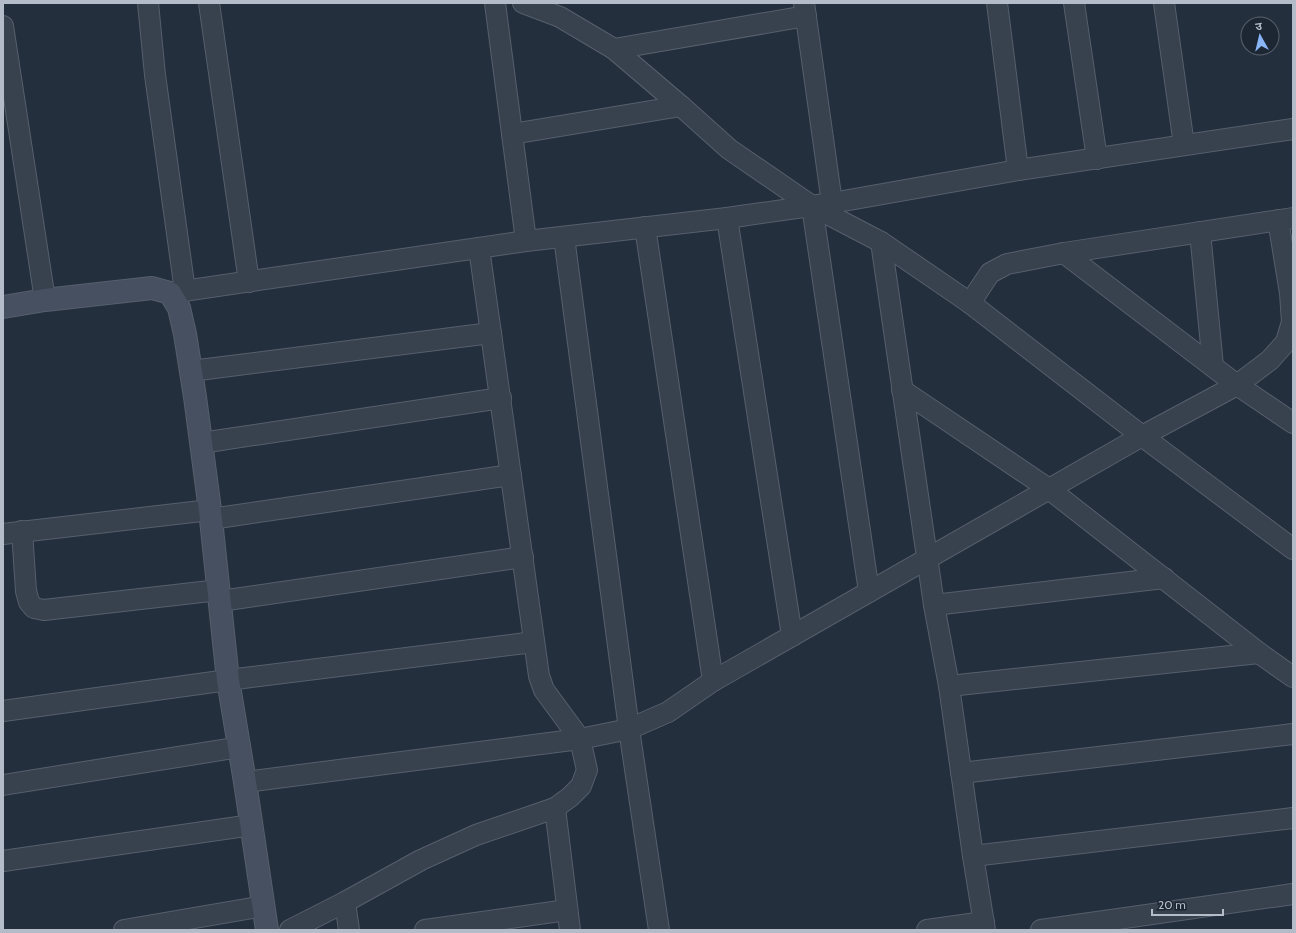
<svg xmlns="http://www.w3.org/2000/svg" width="1296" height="933" font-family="Cabin,'Noto Sans Devanagari',sans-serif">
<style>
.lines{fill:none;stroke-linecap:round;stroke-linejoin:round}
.street-casing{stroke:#565f6c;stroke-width:22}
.secondary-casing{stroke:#565f6c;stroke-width:24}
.street{stroke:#38414e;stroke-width:20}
.secondary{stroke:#465061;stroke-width:22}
</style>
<rect width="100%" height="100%" fill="#242f3e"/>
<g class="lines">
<g class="street-casing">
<g id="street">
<path d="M 148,3 L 155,75 L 185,291"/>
<path d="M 209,3 L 249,282"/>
<path d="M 495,3 L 526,241"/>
<path d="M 523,3 L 560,17 L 614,49 L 681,106 L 729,149 L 812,206 L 881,242 L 970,303 L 1142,436 L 1293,549"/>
<path d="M 804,3 L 832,203"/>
<path d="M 997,3 L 1018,170"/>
<path d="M 1074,3 L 1097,159"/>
<path d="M 1164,3 L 1184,145"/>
<path d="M 3,26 L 45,300"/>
<path d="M 614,49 L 806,16"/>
<path d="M 512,134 L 681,106"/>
<path d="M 812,206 L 869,592"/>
<path d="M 727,218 L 792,636"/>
<path d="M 645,227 L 713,681"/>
<path d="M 1200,232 L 1213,366"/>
<path d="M 564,237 L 629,729 L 659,930"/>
<path d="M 881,242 L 934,605 L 949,686 L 973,856 L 985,930"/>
<path d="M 1064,253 L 1237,385 L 1293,423"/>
<path d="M 170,293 L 526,241 L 727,218 L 832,203 L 1018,170 L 1293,129"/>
<path d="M 970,303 L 990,273 L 1007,264 L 1064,253 L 1293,218"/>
<path d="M 191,371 L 491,333"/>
<path d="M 902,390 L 1049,489 L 1259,653 L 1293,677"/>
<path d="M 201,443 L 501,398"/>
<path d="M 211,519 L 511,475"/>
<path d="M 22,531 L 26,591 L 29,602 L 34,608 L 44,610 L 219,590"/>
<path d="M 3,534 L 210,510"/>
<path d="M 220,601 L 523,557"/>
<path d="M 934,605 L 1164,578"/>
<path d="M 949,686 L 1259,653"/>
<path d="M 3,711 L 228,680 L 534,642"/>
<path d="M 961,773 L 1293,734"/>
<path d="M 245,782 L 580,739 L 629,729 L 668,712 L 713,681 L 1142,436 L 1237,385 L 1270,360 L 1286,342 L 1292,322 L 1290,293 L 1278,220"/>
<path d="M 3,785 L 240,747"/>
<path d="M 555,808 L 570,930"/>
<path d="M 973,856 L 1293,818"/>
<path d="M 3,861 L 252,825"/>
<path d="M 345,902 L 349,930"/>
<path d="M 124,930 L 264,906"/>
<path d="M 290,930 L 345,902 L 421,860 L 476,835 L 555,808 L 570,797 L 581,786 L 587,770 L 580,739 L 544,690 L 539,676 L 479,248"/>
<path d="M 425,930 L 567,910"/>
<path d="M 927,930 L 984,922"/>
<path d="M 1041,930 L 1293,894"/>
</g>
</g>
<g class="secondary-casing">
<path id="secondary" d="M 3,307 L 45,300 L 152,288 L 170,293 L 179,308 L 185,334 L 195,397 L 210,510 L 228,680 L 245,782 L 267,930"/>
</g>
<use href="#street" class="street"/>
<use href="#secondary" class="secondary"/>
</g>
<rect width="1296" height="933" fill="none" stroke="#b4bcc9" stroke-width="8"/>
<g transform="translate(1260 36) rotate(352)"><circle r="19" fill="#1d2633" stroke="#59626f"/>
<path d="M0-3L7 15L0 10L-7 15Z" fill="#8ab4f8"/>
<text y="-6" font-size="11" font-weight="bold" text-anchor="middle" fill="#b4bcc9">उ</text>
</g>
<path d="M1152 909v6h71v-6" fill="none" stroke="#b4bcc9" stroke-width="2"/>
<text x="1158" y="909" font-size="12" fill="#b4bcc9" stroke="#1d2633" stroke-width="3" paint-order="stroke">20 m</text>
</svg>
